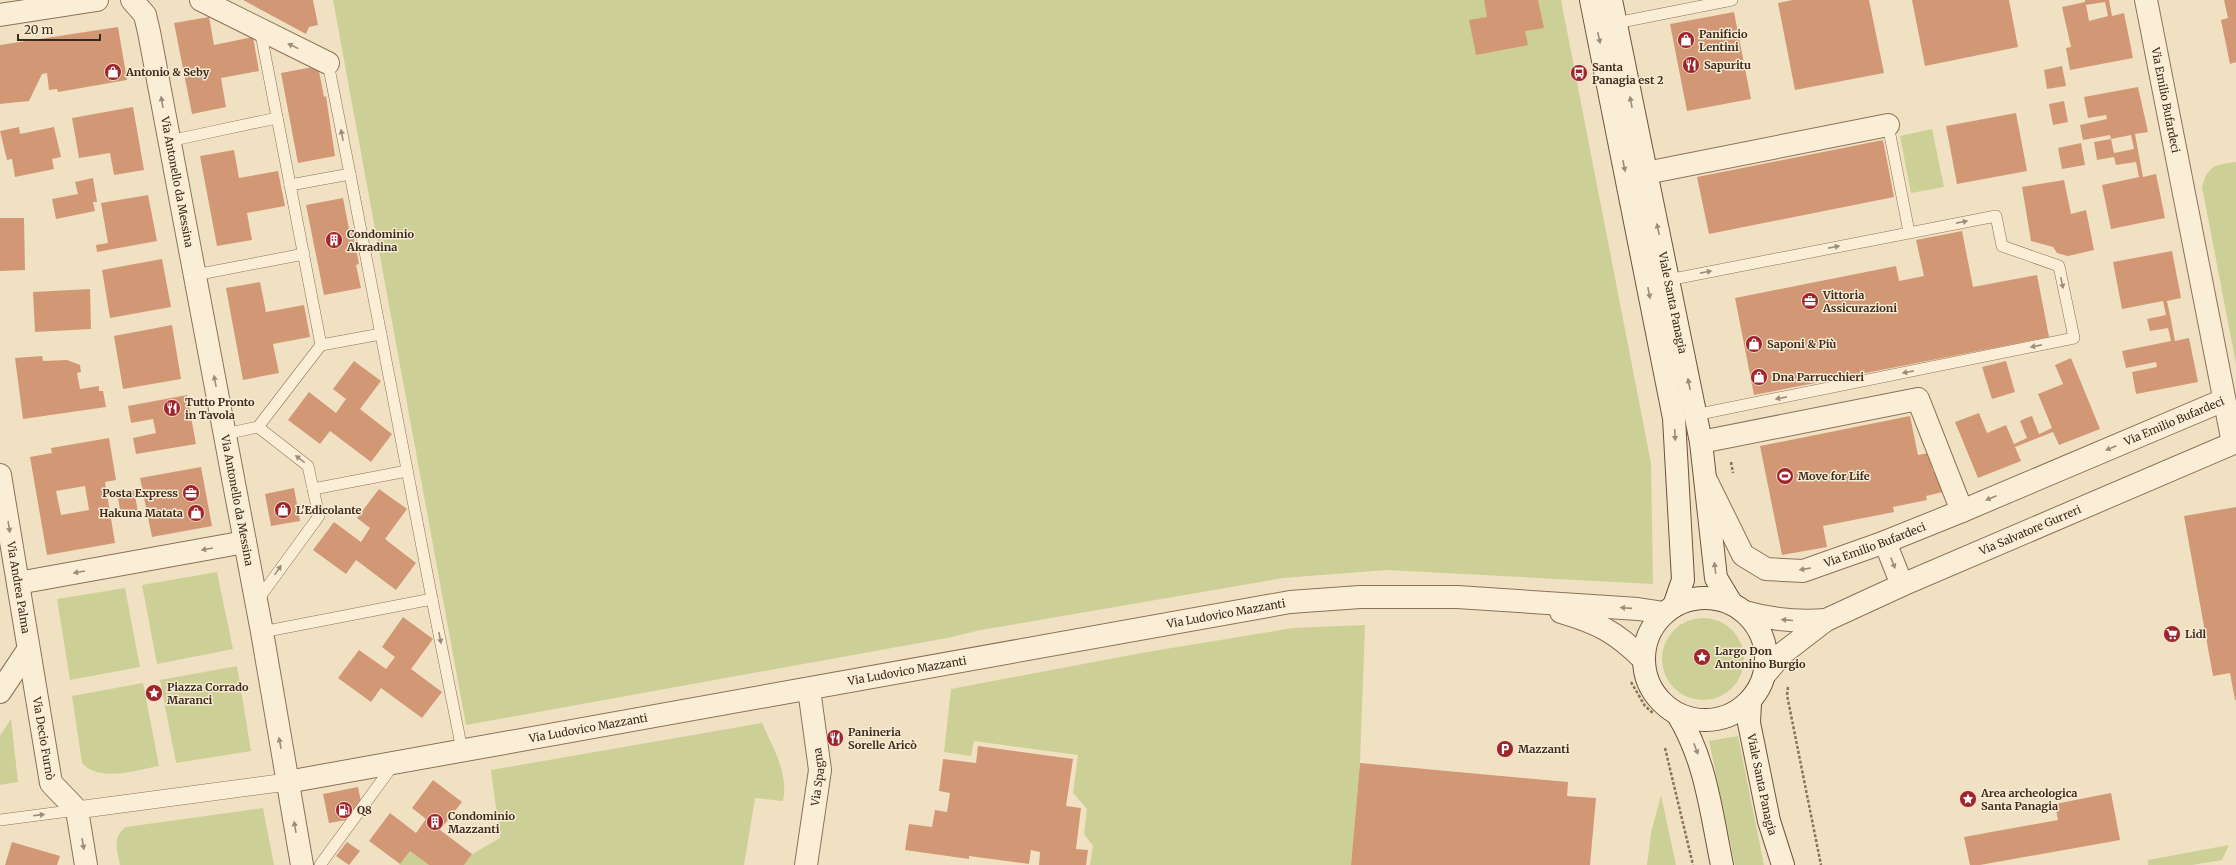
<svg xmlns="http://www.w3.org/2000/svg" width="2236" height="865" font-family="Merriweather,serif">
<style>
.green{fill:#ccd096}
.building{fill:#d29876;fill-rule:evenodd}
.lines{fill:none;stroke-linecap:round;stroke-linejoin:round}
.service-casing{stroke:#8d7158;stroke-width:12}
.pedestrian-casing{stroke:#8d7158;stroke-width:18}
.minor-casing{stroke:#8d7158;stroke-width:24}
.tertiary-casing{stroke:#8d7158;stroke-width:24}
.secondary-casing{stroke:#6f523b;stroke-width:24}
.path{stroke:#8d7158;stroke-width:2.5;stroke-dasharray:3 2;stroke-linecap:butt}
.service{stroke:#fbeed7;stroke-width:11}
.pedestrian{stroke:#fbeed7;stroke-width:17}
.minor{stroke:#fbeed7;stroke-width:22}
.tertiary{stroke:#fbeed7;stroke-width:22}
.secondary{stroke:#fbeed7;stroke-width:22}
.oneway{fill:#9c8c7a}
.labels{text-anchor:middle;stroke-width:3;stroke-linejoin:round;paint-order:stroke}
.poi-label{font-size:11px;font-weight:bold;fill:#3c2a1d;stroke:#f8ebd3;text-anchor:start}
.street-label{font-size:11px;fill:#3c2a1d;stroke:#f8ebd3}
</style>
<rect width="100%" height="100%" fill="#f1e1c3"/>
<g class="green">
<path d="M 333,0 L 1561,0 L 1651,463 L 1653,584 L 1387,570 L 1283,578 L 981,630 L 947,638 L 466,725 Z"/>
<path d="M 1932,129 L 1944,187 L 1911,193 L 1900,136 Z"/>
<path d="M 2236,162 L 2236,364 L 2202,187 C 2208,165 2215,165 2236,162 Z"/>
<path d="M 217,572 L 233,649 L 157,664 L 142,585 Z"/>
<path d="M 125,588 L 140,667 L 70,680 L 57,599 Z"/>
<circle cx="1703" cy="659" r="41"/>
<path d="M 1365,625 L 1360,763 L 1351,865 L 1090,865 L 1093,846 L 1084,834 L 1087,809 L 1073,793 L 1078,755 L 974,741 L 971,756 L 944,752 L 951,689 L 1141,653 L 1293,628 Z"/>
<path d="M 237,666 L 251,751 L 176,763 L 160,680 Z"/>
<path d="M 143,683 L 159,766 C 136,770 100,783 82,763 L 72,696 Z"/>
<path d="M 11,719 L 18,782 L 0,785 L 0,736 Z"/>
<path d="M 762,723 C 773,748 789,773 783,801 L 755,798 L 744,865 L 464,865 L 472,854 L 500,838 L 491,770 Z"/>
<path d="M 1738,736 L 1764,865 L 1735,865 L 1709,741 Z"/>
<path d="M 1661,795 L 1676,865 L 1647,865 L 1651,833 Z"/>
<path d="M 263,808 L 274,865 L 120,865 C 117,850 112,837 126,827 Z"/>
<path d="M 2229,845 L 2222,860 L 2192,865 L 2148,865 L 2148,860 Z"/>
<path d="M 410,851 L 429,865 L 399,865 Z"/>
</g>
<g class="building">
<path d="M 243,0 L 313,0 L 318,25 L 309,27 L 306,34 Z"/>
<path d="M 1484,0 L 1538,0 L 1544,28 L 1525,31 L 1528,45 L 1476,55 L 1469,20 L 1487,17 Z"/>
<path d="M 1793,0 L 1869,0 L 1884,73 L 1795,90 L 1778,3 Z"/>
<path d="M 1912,0 L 2009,0 L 2018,47 L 1925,66 Z"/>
<path d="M 2085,0 L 2109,0 L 2112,16 L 2124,13 L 2133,58 L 2070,70 L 2066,48 L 2071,47 L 2062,7 L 2085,2 ZM 2105,2 L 2108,16 L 2089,21 L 2086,5 Z"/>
<path d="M 2224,0 L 2236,0 L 2236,62 L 2230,64 L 2221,20 L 2228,18 Z"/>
<path d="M 1734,12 L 1751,99 L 1687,111 L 1670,24 Z"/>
<path d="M 209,17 L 214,45 L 253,37 L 259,71 L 221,78 L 226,107 L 192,114 L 174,23 Z"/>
<path d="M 118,27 L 127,80 L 58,92 L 57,89 L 49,90 L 47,73 L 42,74 L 29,101 L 0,104 L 0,45 Z"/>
<path d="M 318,66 L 324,97 L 326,96 L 335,156 L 298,163 L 281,73 Z"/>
<path d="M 2062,66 L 2066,86 L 2047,89 L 2044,70 Z"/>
<path d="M 2138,87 L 2148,132 L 2135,134 L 2143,177 L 2156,174 L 2165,218 L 2111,229 L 2102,185 L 2139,177 L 2136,162 L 2116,165 L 2114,157 L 2097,160 L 2094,142 L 2111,139 L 2114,153 L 2134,149 L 2131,135 L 2111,139 L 2110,135 L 2083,140 L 2080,125 L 2107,119 L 2106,115 L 2088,118 L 2084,97 Z"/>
<path d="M 2064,101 L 2068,122 L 2053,125 L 2049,104 Z"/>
<path d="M 133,107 L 144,170 L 114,175 L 110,153 L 79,158 L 72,118 Z"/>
<path d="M 2016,113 L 2027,171 L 1957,184 L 1946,126 Z"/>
<path d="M 19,127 L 20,134 L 54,127 L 61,157 L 52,159 L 54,169 L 15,177 L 12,159 L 7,160 L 0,131 Z"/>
<path d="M 1883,140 L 1894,197 L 1709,234 L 1697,177 Z"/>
<path d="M 2081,143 L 2085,165 L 2062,169 L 2058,148 Z"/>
<path d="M 234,150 L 239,178 L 278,171 L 285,206 L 247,213 L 252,240 L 217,246 L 200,156 Z"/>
<path d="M 93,178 L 97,202 L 93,202 L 95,211 L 56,219 L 52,199 L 78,194 L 75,182 Z"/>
<path d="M 2064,180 L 2071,214 L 2086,210 L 2094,250 L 2068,256 L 2057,253 L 2053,247 L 2031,241 L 2022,187 Z"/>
<path d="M 148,195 L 157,241 L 97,252 L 96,245 L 108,243 L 101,203 Z"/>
<path d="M 343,198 L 349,229 L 352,228 L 359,264 L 356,265 L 361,288 L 324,295 L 306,205 Z"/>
<path d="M 0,218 L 24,218 L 25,270 L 0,271 Z"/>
<path d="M 1962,231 L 1973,287 L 2037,275 L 2049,337 L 1754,395 L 1735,298 L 1896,266 L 1899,281 L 1924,276 L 1916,240 Z"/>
<path d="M 2172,251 L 2181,298 L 2167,301 L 2171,320 L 2175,341 L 2189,338 L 2198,382 L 2136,394 L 2132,372 L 2157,367 L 2156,362 L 2126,368 L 2122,351 L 2171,341 L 2168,328 L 2150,331 L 2147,319 L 2166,315 L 2163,301 L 2122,309 L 2113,262 Z"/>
<path d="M 162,259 L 171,307 L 110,318 L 102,270 Z"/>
<path d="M 260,282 L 266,312 L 304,305 L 310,337 L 273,344 L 279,373 L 243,380 L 226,288 Z"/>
<path d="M 90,289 L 91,329 L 35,332 L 33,292 Z"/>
<path d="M 172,325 L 181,379 L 123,389 L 114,336 Z"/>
<path d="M 42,356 L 43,361 L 67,360 L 80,365 L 81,372 L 77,373 L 80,389 L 99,386 L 99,391 L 103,391 L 106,407 L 23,419 L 15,358 Z"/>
<path d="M 2071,358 L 2100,429 L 2059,445 L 2053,432 L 2015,447 L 2021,461 L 1978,478 L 1955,422 L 1979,413 L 1987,433 L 2006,425 L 2014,444 L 2027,438 L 2020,421 L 2026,418 L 2032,416 L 2039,434 L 2052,428 L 2038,394 L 2063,384 L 2055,365 Z"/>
<path d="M 354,361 L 381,381 L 360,409 L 392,434 L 371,462 L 330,431 L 320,444 L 288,420 L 309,392 L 336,413 L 346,399 L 333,389 Z"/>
<path d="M 2006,361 L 2015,392 L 1992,399 L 1982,367 Z"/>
<path d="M 187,395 L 196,444 L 136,454 L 133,438 L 156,433 L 153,419 L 131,423 L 128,406 Z"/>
<path d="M 1910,416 L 1918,455 L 1929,453 L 1933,472 L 1938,471 L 1943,492 L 1926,496 L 1927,500 L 1893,507 L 1894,512 L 1823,526 L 1827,547 L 1782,555 L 1760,446 Z"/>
<path d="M 109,438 L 116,480 L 105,482 L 115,543 L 47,555 L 30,457 L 52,453 L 51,448 ZM 85,486 L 89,510 L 61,515 L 56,491 Z"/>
<path d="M 201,467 L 212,526 L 152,537 L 140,478 Z"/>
<path d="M 294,488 L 300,521 L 271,526 L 265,494 Z"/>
<path d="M 379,489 L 407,509 L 385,539 L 416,563 L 396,590 L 356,560 L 346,574 L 313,550 L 334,522 L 361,542 L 370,528 L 357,518 Z"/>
<path d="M 134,490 L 138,512 L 121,515 L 117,493 Z"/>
<path d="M 2236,507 L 2236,700 L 2235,700 L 2230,673 L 2213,676 L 2184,516 Z"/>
<path d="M 403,617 L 433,639 L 411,669 L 442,692 L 422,718 L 381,688 L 371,702 L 338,678 L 359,650 L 386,669 L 395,657 L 382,647 Z"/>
<path d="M 978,746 L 1073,759 L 1066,806 L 1081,808 L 1076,849 L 1088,850 L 1086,865 L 1039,865 L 1040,852 L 1031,850 L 1029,864 L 969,856 L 969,859 L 905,850 L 909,824 L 932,827 L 935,810 L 947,812 L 950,793 L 939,791 L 943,759 L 976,763 Z"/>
<path d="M 1360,763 L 1568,782 L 1567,796 L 1596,798 L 1590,865 L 1351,865 Z"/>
<path d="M 433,780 L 462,802 L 440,830 L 472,854 L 464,865 L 429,865 L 410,851 L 400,864 L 369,841 L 390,813 L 416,833 L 426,819 L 412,808 Z"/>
<path d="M 358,787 L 364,817 L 329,823 L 323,794 Z"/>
<path d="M 2111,793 L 2120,840 L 1980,865 L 1970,865 L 1964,837 L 2058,820 L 2055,804 Z"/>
<path d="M 12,842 L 60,856 L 57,865 L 5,865 Z"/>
<path d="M 347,842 L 360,851 L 349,865 L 336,856 Z"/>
</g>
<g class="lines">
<g class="service-casing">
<g id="service">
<path d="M 1616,23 L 1732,0"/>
<path d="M 328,63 L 350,174"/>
<path d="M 1888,125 L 1909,232"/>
<path d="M 169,141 L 277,118"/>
<path d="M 195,275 L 304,254"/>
<path d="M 1668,280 L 1996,216 L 2002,246 L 2059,266 L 2074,338 L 1695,415"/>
<path d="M 321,345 L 381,334"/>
<path d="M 225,434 L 258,427 L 321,345 L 260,29"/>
<path d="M 313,489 L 407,471"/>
<path d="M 432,599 L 462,750"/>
<path d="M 257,601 L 319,516 L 308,466 L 258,427"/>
<path d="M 262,632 L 432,599 L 350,174 L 290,185"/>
<path d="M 0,820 L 77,810"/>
<path d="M 320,865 L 394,764"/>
</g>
</g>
<g class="pedestrian-casing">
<path id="pedestrian" d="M 77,810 L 287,782"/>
</g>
<g class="minor-casing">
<g id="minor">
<path d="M 201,0 L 328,63"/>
<path id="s1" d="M 2146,0 L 2233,443"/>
<path d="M 1646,173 L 1888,125"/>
<path d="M 1701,442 L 1918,399 L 1962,511"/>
<path id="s2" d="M 1706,480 L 1743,555 L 1766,569 L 1803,571 L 1885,542 L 1962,511 L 2224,400"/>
<path d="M 1885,542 L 1902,585"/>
<path d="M 18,583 L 245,542"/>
<path d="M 1745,612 C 1772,620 1798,622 1826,620"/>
<path id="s3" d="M 1765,674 L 1783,653 L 1826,620 L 1902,585 L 2236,442"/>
<path d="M 0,692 L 28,650"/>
<path id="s4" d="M 806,865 L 820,770 L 809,689"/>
</g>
</g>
<g class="tertiary-casing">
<g id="tertiary">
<path id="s5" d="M 132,0 L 145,15 L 149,32 L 262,632 L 302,865"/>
<path d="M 0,15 L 97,0"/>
<path id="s6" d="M 0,475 L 51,783 L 77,810 L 86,865"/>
<path d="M 1561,612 C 1598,623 1616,632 1643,659"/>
<path id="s7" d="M 287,782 L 1290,602 L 1360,597 L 1457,597 L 1638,609 L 1664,613"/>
</g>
</g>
<g class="secondary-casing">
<g id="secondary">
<path d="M 1591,0 L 1674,418 L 1683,580 L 1674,606"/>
<path id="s8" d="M 1611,0 L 1701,442 L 1716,578 L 1731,603"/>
<circle cx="1705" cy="659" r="61"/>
<path id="s9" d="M 1750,703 L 1749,723 L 1769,821 L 1783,865"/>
<path d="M 1678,715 C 1706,761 1711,812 1722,865"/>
</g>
</g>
<g class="path">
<path d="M 1731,462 L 1733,473"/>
<path d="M 1631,682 L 1645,706 L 1654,714"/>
<path d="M 1788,687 L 1787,695 L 1821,865"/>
<path d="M 1665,748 L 1693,865"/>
</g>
<use href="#service" class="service"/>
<use href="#pedestrian" class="pedestrian"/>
<use href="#minor" class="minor"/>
<use href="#tertiary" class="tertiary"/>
<use href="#secondary" class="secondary"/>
</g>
<defs><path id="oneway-solid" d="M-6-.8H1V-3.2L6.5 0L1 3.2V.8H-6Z"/></defs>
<g class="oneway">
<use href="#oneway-solid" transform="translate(1599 38) rotate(78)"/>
<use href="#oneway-solid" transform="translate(293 46) rotate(-154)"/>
<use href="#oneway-solid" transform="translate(162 102) rotate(-100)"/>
<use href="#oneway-solid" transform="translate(1631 102) rotate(-101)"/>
<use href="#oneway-solid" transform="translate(342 135) rotate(-101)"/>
<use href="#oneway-solid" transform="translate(1624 166) rotate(79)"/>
<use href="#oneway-solid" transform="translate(1962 222) rotate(-11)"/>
<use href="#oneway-solid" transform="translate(1658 229) rotate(-102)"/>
<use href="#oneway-solid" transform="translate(1834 247) rotate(-11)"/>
<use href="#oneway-solid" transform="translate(1706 272) rotate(-11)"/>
<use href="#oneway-solid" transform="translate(2062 283) rotate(78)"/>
<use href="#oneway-solid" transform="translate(1649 293) rotate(79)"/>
<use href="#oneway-solid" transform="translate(2036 346) rotate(169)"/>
<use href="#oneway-solid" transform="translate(1908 372) rotate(169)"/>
<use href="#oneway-solid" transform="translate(215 381) rotate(-101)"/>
<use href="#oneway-solid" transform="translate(1689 384) rotate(-101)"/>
<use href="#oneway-solid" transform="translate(1781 398) rotate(169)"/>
<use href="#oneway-solid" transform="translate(1675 435) rotate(87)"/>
<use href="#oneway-solid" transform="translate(2111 448) rotate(157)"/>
<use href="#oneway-solid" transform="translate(300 459) rotate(-143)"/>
<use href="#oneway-solid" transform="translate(1991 498) rotate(157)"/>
<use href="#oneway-solid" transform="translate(9 527) rotate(81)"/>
<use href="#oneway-solid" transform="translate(207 549) rotate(170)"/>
<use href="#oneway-solid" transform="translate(1893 563) rotate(68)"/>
<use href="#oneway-solid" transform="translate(1715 568) rotate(-97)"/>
<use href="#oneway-solid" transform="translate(1805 569) rotate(171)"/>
<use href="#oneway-solid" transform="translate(278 570) rotate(-55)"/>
<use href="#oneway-solid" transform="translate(79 572) rotate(170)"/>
<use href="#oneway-solid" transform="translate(1626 608) rotate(-176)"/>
<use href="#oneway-solid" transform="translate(1787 620) rotate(-175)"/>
<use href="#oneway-solid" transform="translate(440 638) rotate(79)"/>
<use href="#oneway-solid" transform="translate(280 743) rotate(-101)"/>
<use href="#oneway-solid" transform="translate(1696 749) rotate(70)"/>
<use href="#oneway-solid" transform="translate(39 815) rotate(-7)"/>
<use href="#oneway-solid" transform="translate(295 827) rotate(-100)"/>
<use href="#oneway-solid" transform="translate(83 844) rotate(80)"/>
</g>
<defs>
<g id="shop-disc" transform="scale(0.9)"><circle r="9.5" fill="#a0242b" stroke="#f8ebd3"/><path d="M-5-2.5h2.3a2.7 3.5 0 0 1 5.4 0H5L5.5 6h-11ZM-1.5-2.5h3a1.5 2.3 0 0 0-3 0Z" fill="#fff"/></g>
<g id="restaurant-disc" transform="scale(0.9)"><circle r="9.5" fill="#a0242b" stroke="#f8ebd3"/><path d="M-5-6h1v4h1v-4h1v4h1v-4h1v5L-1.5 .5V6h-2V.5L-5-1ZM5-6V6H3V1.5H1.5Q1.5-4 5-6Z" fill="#fff"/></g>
<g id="bus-disc" transform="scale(0.9)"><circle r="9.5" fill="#a0242b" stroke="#f8ebd3"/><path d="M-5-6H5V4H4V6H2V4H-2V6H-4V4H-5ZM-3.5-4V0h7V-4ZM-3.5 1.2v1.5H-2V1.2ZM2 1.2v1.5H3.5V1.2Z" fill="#fff"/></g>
<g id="building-disc" transform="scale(0.9)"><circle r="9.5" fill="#a0242b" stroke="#f8ebd3"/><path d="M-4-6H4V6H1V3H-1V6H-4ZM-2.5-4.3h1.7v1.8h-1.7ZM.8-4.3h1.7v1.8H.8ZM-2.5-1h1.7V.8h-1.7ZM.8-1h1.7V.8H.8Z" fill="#fff"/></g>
<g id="office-disc" transform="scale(0.9)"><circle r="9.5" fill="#a0242b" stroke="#f8ebd3"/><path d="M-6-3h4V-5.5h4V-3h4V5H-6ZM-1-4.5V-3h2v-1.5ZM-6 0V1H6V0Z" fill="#fff"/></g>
<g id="stadium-disc" transform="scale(0.9)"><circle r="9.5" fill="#a0242b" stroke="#f8ebd3"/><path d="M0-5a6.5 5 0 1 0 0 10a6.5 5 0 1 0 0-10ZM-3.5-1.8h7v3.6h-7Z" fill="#fff"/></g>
<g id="supermarket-disc" transform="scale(0.9)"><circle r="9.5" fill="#a0242b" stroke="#f8ebd3"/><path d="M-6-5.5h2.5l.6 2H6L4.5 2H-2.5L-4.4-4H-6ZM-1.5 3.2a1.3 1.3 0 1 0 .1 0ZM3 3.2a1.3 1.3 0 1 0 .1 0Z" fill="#fff"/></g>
<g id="sight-disc" transform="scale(0.9)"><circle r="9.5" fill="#a0242b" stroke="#f8ebd3"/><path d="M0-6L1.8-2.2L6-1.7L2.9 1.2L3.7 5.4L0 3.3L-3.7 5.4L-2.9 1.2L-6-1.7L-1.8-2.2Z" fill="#fff"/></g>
<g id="parking-disc" transform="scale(0.9)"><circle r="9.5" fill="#a0242b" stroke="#f8ebd3"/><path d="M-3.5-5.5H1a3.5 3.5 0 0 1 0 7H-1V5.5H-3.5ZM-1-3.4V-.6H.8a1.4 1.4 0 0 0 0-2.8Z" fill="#fff"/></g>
<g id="fuel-disc" transform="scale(0.9)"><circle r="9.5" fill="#a0242b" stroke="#f8ebd3"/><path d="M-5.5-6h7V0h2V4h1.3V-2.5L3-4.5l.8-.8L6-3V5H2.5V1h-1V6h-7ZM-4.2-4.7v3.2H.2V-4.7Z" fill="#fff"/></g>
</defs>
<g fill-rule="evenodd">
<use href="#shop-disc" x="1686" y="40"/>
<use href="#restaurant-disc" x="1691" y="65"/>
<use href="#shop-disc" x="113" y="72"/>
<use href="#bus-disc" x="1579" y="73"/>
<use href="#building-disc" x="334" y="240"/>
<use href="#office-disc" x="1810" y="301"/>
<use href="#shop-disc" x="1754" y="344"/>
<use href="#shop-disc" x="1759" y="377"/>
<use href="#restaurant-disc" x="172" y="408"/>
<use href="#stadium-disc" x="1785" y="476"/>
<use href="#office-disc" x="191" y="493"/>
<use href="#shop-disc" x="283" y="510"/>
<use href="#shop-disc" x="196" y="513"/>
<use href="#supermarket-disc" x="2172" y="634"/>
<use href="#sight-disc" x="1702" y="657"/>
<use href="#sight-disc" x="154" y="693"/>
<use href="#restaurant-disc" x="835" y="738"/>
<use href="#parking-disc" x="1505" y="749"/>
<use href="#sight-disc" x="1968" y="799"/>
<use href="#fuel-disc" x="344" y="810"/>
<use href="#building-disc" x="435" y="822"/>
</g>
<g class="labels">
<g class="poi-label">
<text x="1699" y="38">Panificio<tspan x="1699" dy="13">Lentini</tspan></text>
<text x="1704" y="69">Sapuritu</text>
<text x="1592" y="71">Santa<tspan x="1592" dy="13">Panagia est 2</tspan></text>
<text x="126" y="76">Antonio &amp; Seby</text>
<text x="347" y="238">Condominio<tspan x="347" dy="13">Akradina</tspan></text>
<text x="1823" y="299">Vittoria<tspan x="1823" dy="13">Assicurazioni</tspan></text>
<text x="1767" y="348">Saponi &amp; Più</text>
<text x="1772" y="381">Dna Parrucchieri</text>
<text x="185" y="406">Tutto Pronto<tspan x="185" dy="13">in Tavola</tspan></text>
<text x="1798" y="480">Move for Life</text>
<text x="178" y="497" text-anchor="end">Posta Express</text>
<text x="296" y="514">L'Edicolante</text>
<text x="183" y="517" text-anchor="end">Hakuna Matata</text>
<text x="2185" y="638">Lidl</text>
<text x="1715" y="655">Largo Don<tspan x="1715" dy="13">Antonino Burgio</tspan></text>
<text x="167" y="691">Piazza Corrado<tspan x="167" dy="13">Maranci</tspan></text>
<text x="848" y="736">Panineria<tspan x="848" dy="13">Sorelle Aricò</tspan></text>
<text x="1518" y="753">Mazzanti</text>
<text x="1981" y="797">Area archeologica<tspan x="1981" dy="13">Santa Panagia</tspan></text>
<text x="357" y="814">Q8</text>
<text x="448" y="820">Condominio<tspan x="448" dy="13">Mazzanti</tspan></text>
</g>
<g class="street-label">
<text dy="4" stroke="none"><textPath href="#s1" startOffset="102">Via Emilio Bufardeci</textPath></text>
<text dy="4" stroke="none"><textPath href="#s5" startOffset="190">Via Antonello da Messina</textPath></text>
<text dy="4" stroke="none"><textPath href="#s8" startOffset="309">Viale Santa Panagia</textPath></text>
<text dy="4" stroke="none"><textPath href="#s2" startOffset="548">Via Emilio Bufardeci</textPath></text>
<text dy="4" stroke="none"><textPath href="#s5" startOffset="514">Via Antonello da Messina</textPath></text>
<text dy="4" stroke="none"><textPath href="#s3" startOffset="305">Via Salvatore Gurreri</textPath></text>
<text dy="4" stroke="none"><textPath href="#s2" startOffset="224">Via Emilio Bufardeci</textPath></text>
<text dy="4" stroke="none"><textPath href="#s6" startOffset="114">Via Andrea Palma</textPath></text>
<text dy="4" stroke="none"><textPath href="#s7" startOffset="954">Via Ludovico Mazzanti</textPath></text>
<text dy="4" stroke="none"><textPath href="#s7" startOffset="630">Via Ludovico Mazzanti</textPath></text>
<text dy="4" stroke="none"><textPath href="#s7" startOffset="306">Via Ludovico Mazzanti</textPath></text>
<text dy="4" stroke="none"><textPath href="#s6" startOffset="267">Via Decio Furnò</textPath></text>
<text dy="4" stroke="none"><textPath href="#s4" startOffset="89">Via Spagna</textPath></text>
<text dy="4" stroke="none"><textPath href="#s9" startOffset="83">Viale Santa Panagia</textPath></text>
</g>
</g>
<path d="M18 34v6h82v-6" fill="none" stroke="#3c2a1d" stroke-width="2"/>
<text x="24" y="34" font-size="12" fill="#3c2a1d" stroke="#f8ebd3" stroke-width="3" paint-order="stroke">20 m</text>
</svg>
